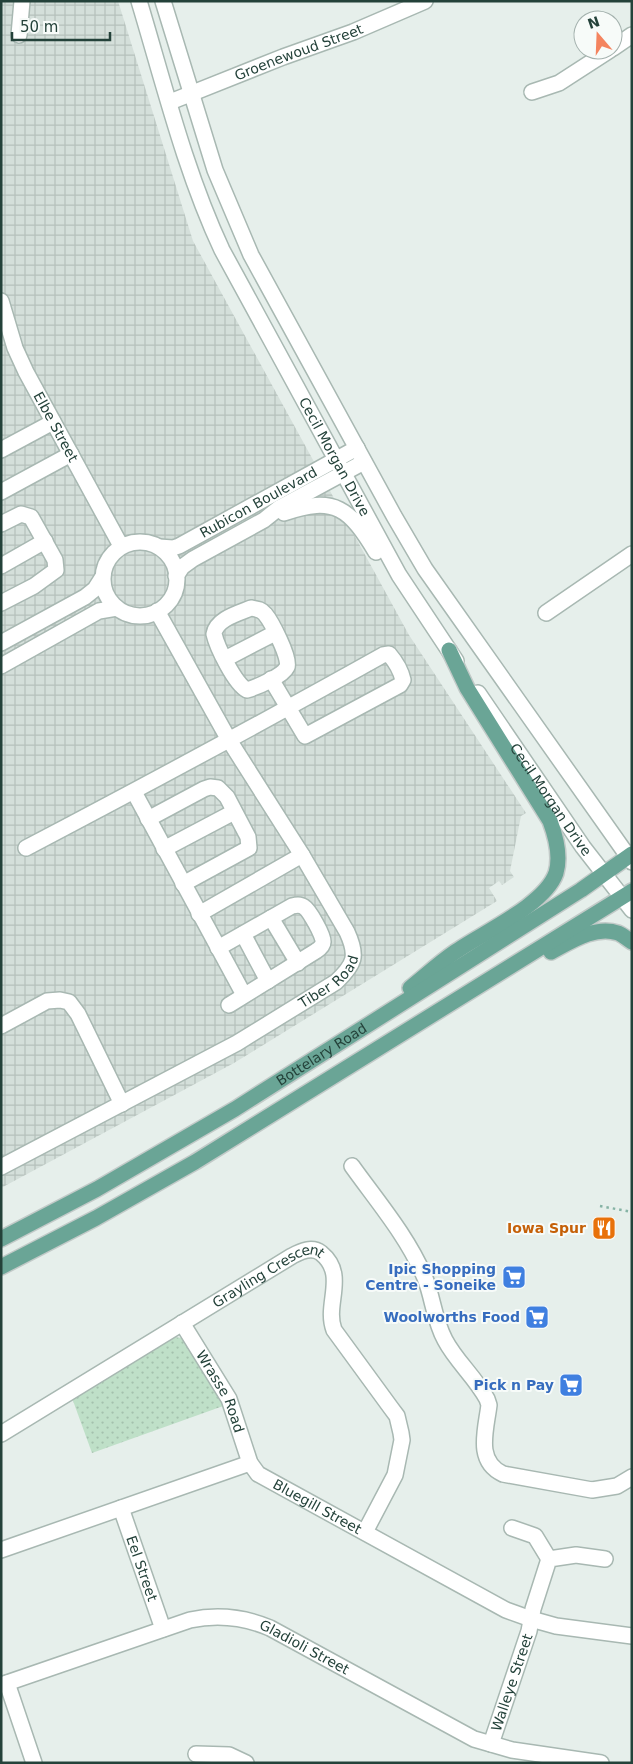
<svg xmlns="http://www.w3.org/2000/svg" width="633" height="1764" font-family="'DejaVu Sans',sans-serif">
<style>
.industrial{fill:url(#industrial-grid)}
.park{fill:url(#park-dots)}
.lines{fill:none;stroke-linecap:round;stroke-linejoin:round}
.minor-casing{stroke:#a8b8b2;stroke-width:18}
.major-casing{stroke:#c2cac8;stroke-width:18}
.path{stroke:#86b3a5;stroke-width:2.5;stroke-dasharray:2.5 4;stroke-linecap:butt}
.minor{stroke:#fff;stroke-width:15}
.major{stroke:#6aa596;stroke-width:15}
.labels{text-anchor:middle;stroke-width:4;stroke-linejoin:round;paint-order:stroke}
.street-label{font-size:14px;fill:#24423a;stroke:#f7fbf9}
.food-label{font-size:14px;font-weight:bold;fill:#c56008;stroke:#f7fbf9;text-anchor:end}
.shop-label{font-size:14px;font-weight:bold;fill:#366cbe;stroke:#f7fbf9;text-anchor:end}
</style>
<defs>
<pattern id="industrial-grid" width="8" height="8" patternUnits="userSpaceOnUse" patternTransform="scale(1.25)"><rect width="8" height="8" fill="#d4dfda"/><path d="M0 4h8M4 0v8" fill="none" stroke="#b6c1bc"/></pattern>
<pattern id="park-dots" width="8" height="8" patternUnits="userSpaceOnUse" patternTransform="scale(1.25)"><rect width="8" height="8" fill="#bfe0c8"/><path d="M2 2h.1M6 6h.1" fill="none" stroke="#a4c1ad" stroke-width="1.8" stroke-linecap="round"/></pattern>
</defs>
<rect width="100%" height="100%" fill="#e6efeb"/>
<path class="industrial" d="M 1,1 L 118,1 L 193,241 L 409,635 L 526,813 L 521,816 L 510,871 L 514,877 L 502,885 L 499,881 L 489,888 L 497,901 L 234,1063 L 1,1188 Z"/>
<path class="park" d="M 173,1337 L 183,1338 L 226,1405 L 92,1453 L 72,1398 Z"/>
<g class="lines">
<g class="minor-casing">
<g id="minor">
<path id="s1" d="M 139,1 C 164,84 185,171 222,250 L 399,575 L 456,661"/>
<path d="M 163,1 L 215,170 L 251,255 L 394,516 L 425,569 L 632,862"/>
<path d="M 19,35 L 22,1"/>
<path d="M 613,48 L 632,35"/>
<path d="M 532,92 L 559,83 L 610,50"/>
<path id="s2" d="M 170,102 L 283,57 L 353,32 L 425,1"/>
<path id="s3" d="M 1,301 L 15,348 L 26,372 L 121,546"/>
<path d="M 1,450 L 53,422"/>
<path d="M 1,492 L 71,454"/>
<path d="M 284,513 C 335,495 350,509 376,552"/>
<path d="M 1,524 L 21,514 L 31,517 L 55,560 L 56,570 L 34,586 L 1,603"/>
<circle cx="140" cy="579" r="37"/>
<path id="s4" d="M 159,547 L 173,548 L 179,546 L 357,448"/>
<path d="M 1,566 L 45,541"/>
<path d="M 176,576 L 182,567 L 193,559 L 264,520 L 279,508 L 364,462"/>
<path d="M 251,608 C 257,609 261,609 265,614 C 271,621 291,659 287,667 C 283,676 257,687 247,690 C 235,684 217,647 214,634 C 216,619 239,613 251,608 Z"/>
<path d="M 546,613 L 632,554"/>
<path d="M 1,643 L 85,597 L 95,589 L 102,578"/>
<path d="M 225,659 L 275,633"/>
<path d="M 1,666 L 99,611 L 117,608"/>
<path id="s5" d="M 478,693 L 583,847 L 632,910"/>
<path d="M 134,792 L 244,995"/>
<path d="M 148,819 L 204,789 L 210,787 L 218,788 L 227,797 L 248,837 L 249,848 L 183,884"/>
<path d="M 26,848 C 146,785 265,721 383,655 L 389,654 C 395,661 401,671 403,680 L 400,685 L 305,736 L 271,679"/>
<path d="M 164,849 L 234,812"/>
<path d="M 199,914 L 302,855"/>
<path d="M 271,918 L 298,963"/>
<path d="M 243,934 L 268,981"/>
<path d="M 218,948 L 292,906 C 296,905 300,904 304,907 C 309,910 324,936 323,942 C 323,946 319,949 316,951 L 229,1005"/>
<path d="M 1,1026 L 47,1001 L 60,1000 L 69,1002 L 78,1014 L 122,1104"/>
<path d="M 352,1166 C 377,1201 408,1237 425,1278 C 433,1298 434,1320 445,1340 C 456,1361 475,1377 487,1399 L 489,1405 C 486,1430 475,1461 503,1474 L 592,1490 L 617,1486 L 632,1477"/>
<path id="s6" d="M 1,1167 L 237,1043 L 336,982 C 355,964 358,956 347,932 L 302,855 L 229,740 L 157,611"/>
<path id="s7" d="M 182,1323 L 229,1399 L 250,1463 L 258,1474 L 506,1610 L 531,1619 L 556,1626 L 632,1636"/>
<path id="s8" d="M 1,1434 L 292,1256 C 301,1251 312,1246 321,1253 C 348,1275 324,1304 334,1330 L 391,1408 L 397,1416 L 401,1433 L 402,1440 L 395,1475 L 365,1532"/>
<path id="s9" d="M 121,1508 L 163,1629"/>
<path d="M 512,1528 L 535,1536 L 549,1559"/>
<path d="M 1,1550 L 250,1463"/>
<path d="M 7,1683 L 34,1763"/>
<path id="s10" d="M 1,1685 L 190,1620 C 218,1614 244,1617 270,1628 L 474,1739 L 512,1750 L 601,1763"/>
<path id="s11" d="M 491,1744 L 529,1631 L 533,1609 L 549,1559 L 576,1555 L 605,1559"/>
<path d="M 196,1754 L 229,1755 L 246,1763"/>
</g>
</g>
<g class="major-casing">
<g id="major">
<path d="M 551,952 C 570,942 595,925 618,933 C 623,935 627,939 632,942"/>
<path d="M 410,988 C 425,976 439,963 455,952 C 482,933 545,905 556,873 C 561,856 556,837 550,821 L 467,688 L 449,650"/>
<path id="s12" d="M 1,1239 L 97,1189 L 235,1109 L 581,890 L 632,854"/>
<path d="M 1,1267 L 96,1218 L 195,1162 L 632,891"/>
</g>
</g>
<path class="path" d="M 600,1206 L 632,1212"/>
<use href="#minor" class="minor"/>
<use href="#major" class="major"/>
</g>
<defs>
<g id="restaurant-square" transform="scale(1.25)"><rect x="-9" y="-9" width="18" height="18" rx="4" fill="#e8710a" stroke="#f7fbf9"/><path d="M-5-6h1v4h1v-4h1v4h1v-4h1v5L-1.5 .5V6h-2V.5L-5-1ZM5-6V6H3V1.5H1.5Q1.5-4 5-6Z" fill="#fff"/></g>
<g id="supermarket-square" transform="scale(1.25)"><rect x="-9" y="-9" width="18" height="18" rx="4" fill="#3f7fe0" stroke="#f7fbf9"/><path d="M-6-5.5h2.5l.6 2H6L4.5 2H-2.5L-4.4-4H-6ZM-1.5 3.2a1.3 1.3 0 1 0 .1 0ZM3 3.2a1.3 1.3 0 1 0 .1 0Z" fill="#fff"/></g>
</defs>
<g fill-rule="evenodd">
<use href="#restaurant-square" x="604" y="1228"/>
<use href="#supermarket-square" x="514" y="1277"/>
<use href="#supermarket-square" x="537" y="1317"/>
<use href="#supermarket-square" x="571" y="1385"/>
</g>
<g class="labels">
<g class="street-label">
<text dy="5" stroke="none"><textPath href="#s2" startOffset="138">Groenewoud Street</textPath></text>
<text dy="5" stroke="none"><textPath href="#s3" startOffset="138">Elbe Street</textPath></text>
<text dy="5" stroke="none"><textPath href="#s1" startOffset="498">Cecil Morgan Drive</textPath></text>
<text dy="5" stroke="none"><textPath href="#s4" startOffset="111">Rubicon Boulevard</textPath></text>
<text dy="5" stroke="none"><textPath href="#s5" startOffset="129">Cecil Morgan Drive</textPath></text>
<text dy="5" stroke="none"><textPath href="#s6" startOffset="378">Tiber Road</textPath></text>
<text dy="5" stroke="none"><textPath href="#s12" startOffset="370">Bottelary Road</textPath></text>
<text dy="5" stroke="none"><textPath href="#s8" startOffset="312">Grayling Crescent</textPath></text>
<text dy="5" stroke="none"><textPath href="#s7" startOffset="79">Wrasse Road</textPath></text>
<text dy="5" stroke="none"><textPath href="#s7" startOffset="238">Bluegill Street</textPath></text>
<text dy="5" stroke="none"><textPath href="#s9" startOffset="64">Eel Street</textPath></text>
<text dy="5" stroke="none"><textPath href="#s10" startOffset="321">Gladioli Street</textPath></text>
<text dy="5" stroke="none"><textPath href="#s11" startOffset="65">Walleye Street</textPath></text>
</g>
<g class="food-label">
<text x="586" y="1233">Iowa Spur</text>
</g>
<g class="shop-label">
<text x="496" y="1274">Ipic Shopping<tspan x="496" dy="16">Centre - Soneike</tspan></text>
<text x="520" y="1322">Woolworths Food</text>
<text x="554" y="1390">Pick n Pay</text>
</g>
</g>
<rect width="633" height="1764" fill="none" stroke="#24423a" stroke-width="5"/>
<g transform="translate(598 35) rotate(341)"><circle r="24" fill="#f7fbf9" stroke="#a3b1ad"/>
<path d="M0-4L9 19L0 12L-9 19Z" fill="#f4845f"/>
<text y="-8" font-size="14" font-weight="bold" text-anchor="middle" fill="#24423a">N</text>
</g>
<path d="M12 32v8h98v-8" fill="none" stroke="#24423a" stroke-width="2.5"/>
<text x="20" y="32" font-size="15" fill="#24423a" stroke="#f7fbf9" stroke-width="4" paint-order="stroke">50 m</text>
</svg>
